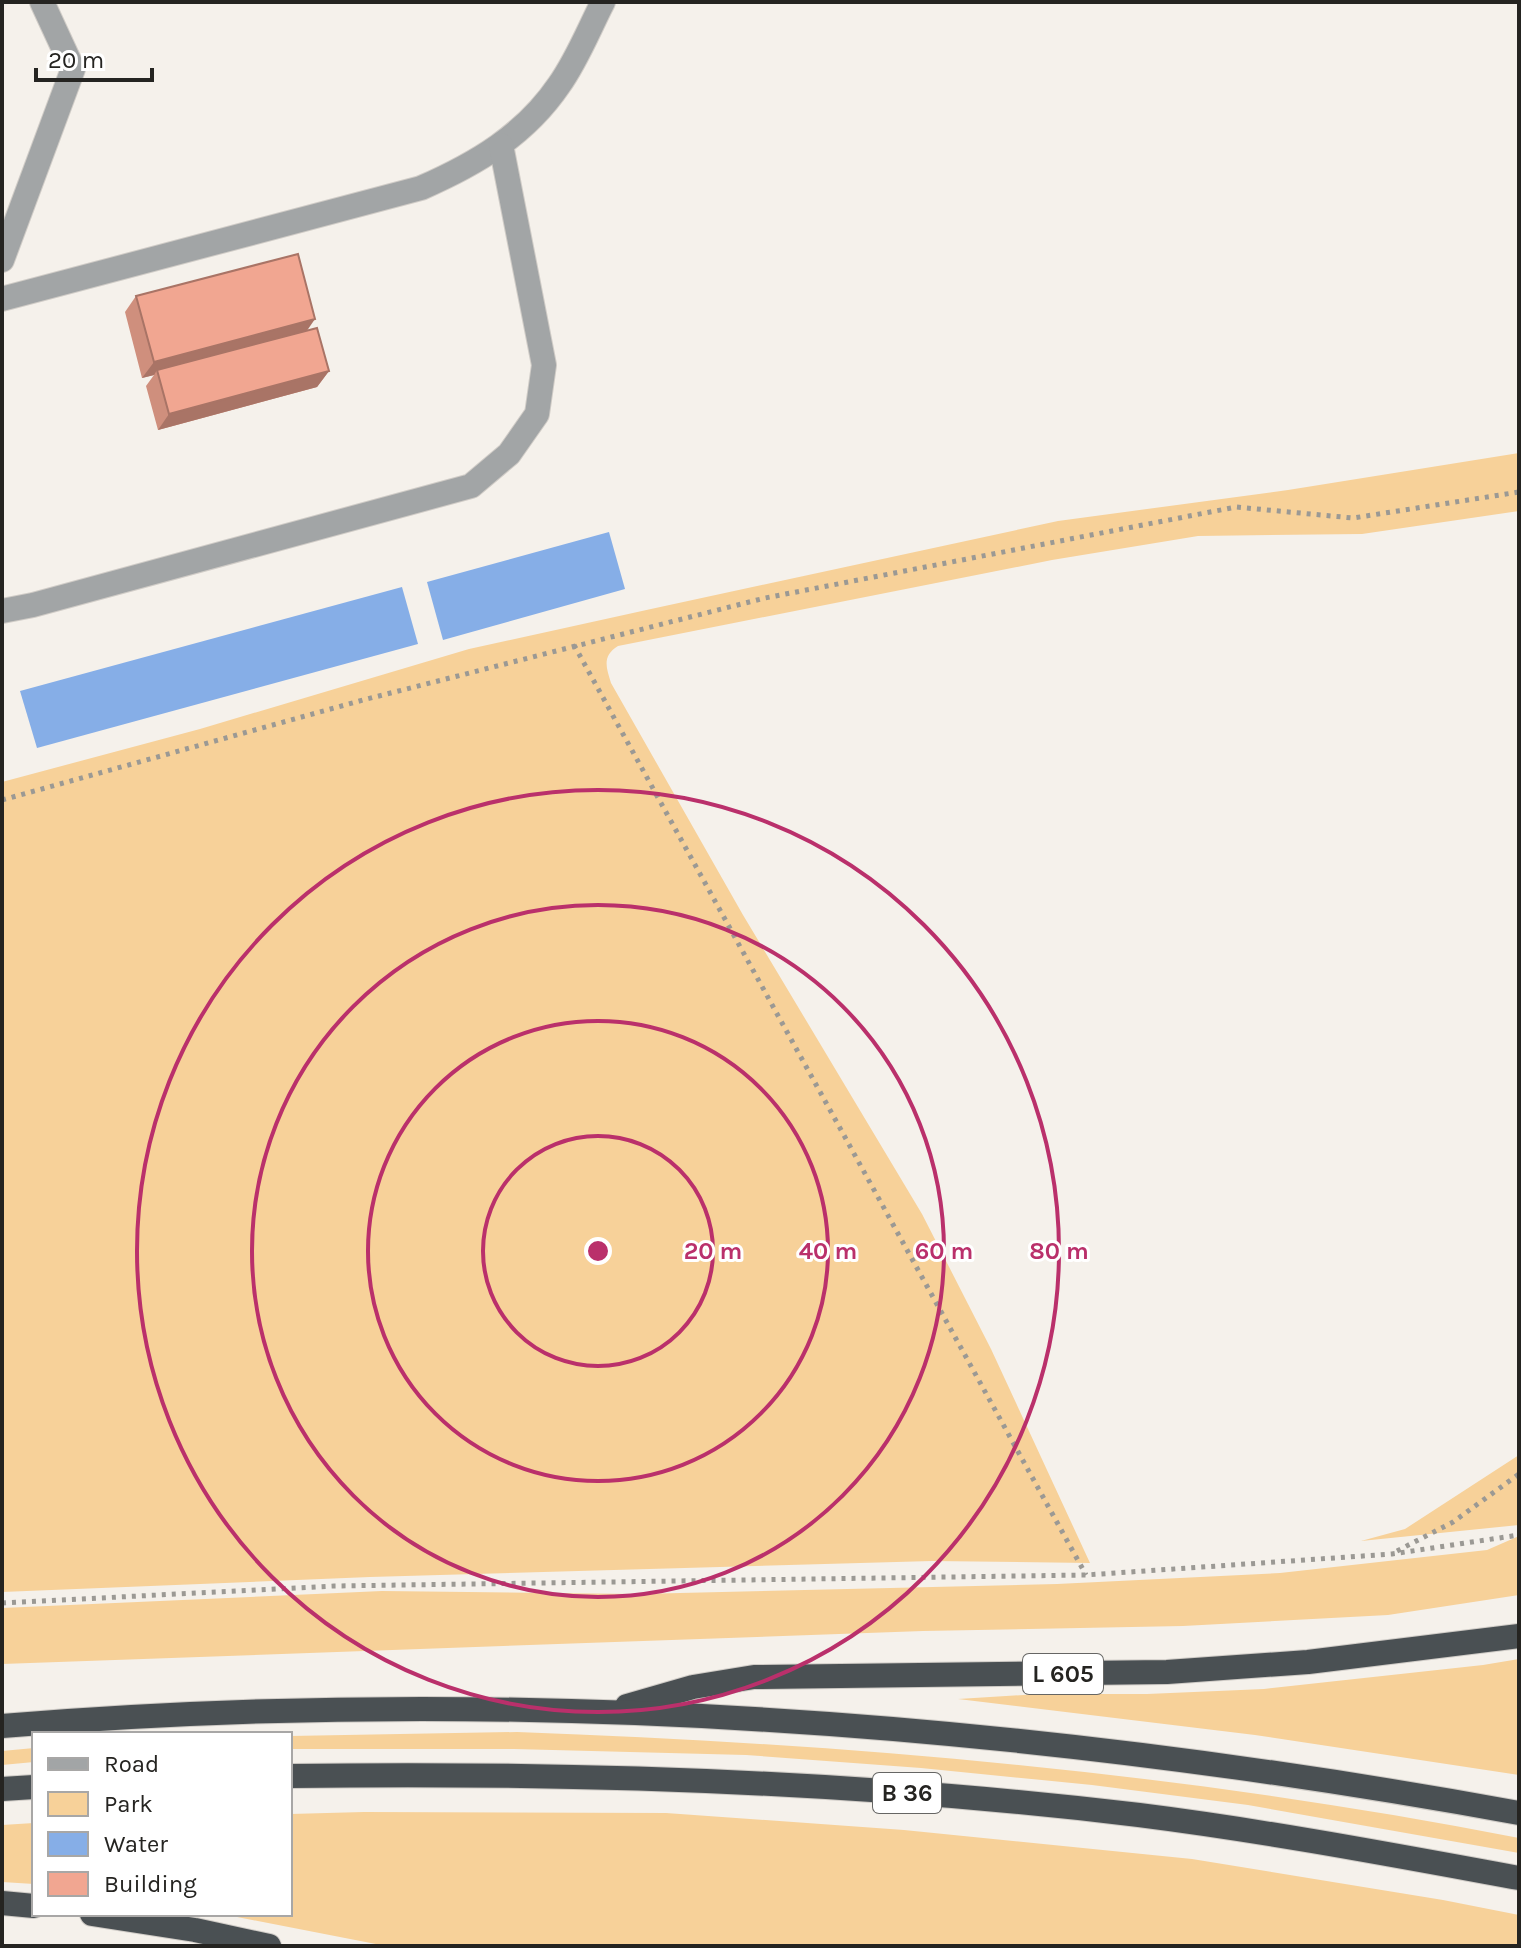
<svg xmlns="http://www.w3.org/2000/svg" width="1521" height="1948" font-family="Karla,sans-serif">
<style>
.green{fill:#f7d199}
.water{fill:#86aee7}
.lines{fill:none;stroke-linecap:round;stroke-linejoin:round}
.minor-casing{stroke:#d0ccc7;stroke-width:26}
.highway-casing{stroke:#d0ccc7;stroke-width:26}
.path{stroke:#9b9994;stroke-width:5;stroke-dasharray:4 6;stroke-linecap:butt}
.minor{stroke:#a2a5a6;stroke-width:24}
.highway{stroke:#4a5053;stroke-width:24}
.wall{fill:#cf8f7d}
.shaded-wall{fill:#a97466}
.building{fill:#f1a691;stroke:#a97466;stroke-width:2}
.ring{fill:none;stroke:#ba306b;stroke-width:4}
.labels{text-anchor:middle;stroke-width:6;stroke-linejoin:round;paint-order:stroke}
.shield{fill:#fff;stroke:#666664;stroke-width:2}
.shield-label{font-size:24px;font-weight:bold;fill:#252421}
.centre{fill:#ba306b;stroke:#fff;stroke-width:4}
.ring-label{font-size:24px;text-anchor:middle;font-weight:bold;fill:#ba306b;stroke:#fff;stroke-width:6;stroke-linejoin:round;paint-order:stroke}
</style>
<rect width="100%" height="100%" fill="#f5f1eb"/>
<g class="green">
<path d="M 1519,453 L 1519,511 L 1362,534 L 1198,536 L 1052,560 L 618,646 C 602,656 606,667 611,683 L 743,915 L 922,1214 L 991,1349 L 1090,1563 L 932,1561 L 370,1577 L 2,1592 L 2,782 L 200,729 L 469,649 L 651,609 L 1058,521 L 1288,490 Z"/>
<path d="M 1519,1455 L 1519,1525 L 1361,1541 L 1405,1529 Z"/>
<path d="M 1519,1536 L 1519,1595 L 1388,1615 L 1183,1626 L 923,1631 L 2,1664 L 2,1608 L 382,1591 L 638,1594 L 1057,1584 L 1280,1573 L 1487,1550 Z"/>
<path d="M 1519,1659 L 1519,1775 L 1255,1735 L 958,1699 L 1038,1694 L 1147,1694 L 1264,1689 L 1483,1665 Z"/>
<path d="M 517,1732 C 854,1744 1188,1773 1519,1838 L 1519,1853 L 1248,1805 L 1092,1785 L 921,1768 L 746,1755 L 514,1749 L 290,1749 L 290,1736 Z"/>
<path d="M 34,1748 L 34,1762 L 2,1765 L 2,1751 Z"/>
<path d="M 364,1812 L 666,1813 L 904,1830 L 1192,1859 L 1443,1900 L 1519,1915 L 1519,1946 L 386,1946 L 222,1914 L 290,1914 L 290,1814 Z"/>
<path d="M 34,1823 L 34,1884 L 2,1882 L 2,1825 Z"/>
</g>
<g class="water">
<path d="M 609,532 L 625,589 L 443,640 L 427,582 Z"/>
<path d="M 402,587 L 418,644 L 37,748 L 20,691 Z"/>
</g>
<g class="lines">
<g class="minor-casing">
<g id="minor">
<path d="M 2,260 L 73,69 L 42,2"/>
<path d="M 2,299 L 421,188 C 476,164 525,135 559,85 C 577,60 589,29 603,2"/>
<path d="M 2,611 L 33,605 L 471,486 L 509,454 L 537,414 L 544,365 L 501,145"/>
</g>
</g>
<g class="highway-casing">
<g id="highway">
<path d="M 627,1706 L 693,1687 L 754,1677 L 1167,1672 L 1308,1662 L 1519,1636"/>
<path d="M 2,1726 C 509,1684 1020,1722 1519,1813"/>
<path d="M 290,1776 C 574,1772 857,1781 1139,1815 C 1266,1831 1393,1855 1519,1878"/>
<path d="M 2,1789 L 34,1787"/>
<path d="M 2,1903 L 34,1906"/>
<path d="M 92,1914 L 195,1930 L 269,1946"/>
</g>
</g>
<g class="path">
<path d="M 574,645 L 1086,1575"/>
<path d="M 2,800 L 363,700 L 765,598 L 1236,507 L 1353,518 L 1519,492"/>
<path d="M 1397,1551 L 1453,1522 L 1519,1474"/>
<path d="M 2,1603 L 334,1586 L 1086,1575 L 1392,1554 L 1519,1535"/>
</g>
<use href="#minor" class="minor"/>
<use href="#highway" class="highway"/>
</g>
<path class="wall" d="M 136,296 L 307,330 L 329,371 L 317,387 L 158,430 L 146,386 L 154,375 L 142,378 L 125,312 Z"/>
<g class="shaded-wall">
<path d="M 315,319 L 304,335 L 157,370 L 154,375 L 142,378 L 154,362 Z"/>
<path d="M 329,371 L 317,387 L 158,430 L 169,414 Z"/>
</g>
<g class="building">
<path d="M 298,254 L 315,319 L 154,362 L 136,296 Z"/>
<path d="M 317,328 L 329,371 L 169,414 L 157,370 Z"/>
</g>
<g class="ring">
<circle cx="598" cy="1251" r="115"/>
<circle cx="598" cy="1251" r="230"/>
<circle cx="598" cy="1251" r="346"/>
<circle cx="598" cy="1251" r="461"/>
</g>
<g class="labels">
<g class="shield">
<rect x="1023" y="1654" width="80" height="40" rx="6"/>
<rect x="873" y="1773" width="68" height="40" rx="6"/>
</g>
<g class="shield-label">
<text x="1063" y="1682">L 605</text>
<text x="907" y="1801">B 36</text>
</g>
</g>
<circle cx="598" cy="1251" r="12" class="centre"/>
<g class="ring-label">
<text x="713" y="1259">20 m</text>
<text x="828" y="1259">40 m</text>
<text x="944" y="1259">60 m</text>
<text x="1059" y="1259">80 m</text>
</g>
<rect width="1521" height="1948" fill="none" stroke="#252421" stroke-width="8"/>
<rect x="32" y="1732" width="260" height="184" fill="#ffffff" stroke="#a8a7a6" stroke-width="2"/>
<rect x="48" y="1758" width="40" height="12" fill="#a2a5a6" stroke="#a8a7a6" stroke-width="2"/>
<text x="104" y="1772" font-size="24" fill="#252421">Road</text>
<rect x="48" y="1792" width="40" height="24" fill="#f7d199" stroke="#a8a7a6" stroke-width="2"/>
<text x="104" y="1812" font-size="24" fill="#252421">Park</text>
<rect x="48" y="1832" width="40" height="24" fill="#86aee7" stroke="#a8a7a6" stroke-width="2"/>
<text x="104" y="1852" font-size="24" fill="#252421">Water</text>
<rect x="48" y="1872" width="40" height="24" fill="#f1a691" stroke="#a8a7a6" stroke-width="2"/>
<text x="104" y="1892" font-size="24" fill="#252421">Building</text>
<path d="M36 68v12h116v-12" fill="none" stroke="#252421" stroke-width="4"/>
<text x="48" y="68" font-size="24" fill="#252421" stroke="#ffffff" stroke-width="6" paint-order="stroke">20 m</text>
</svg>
